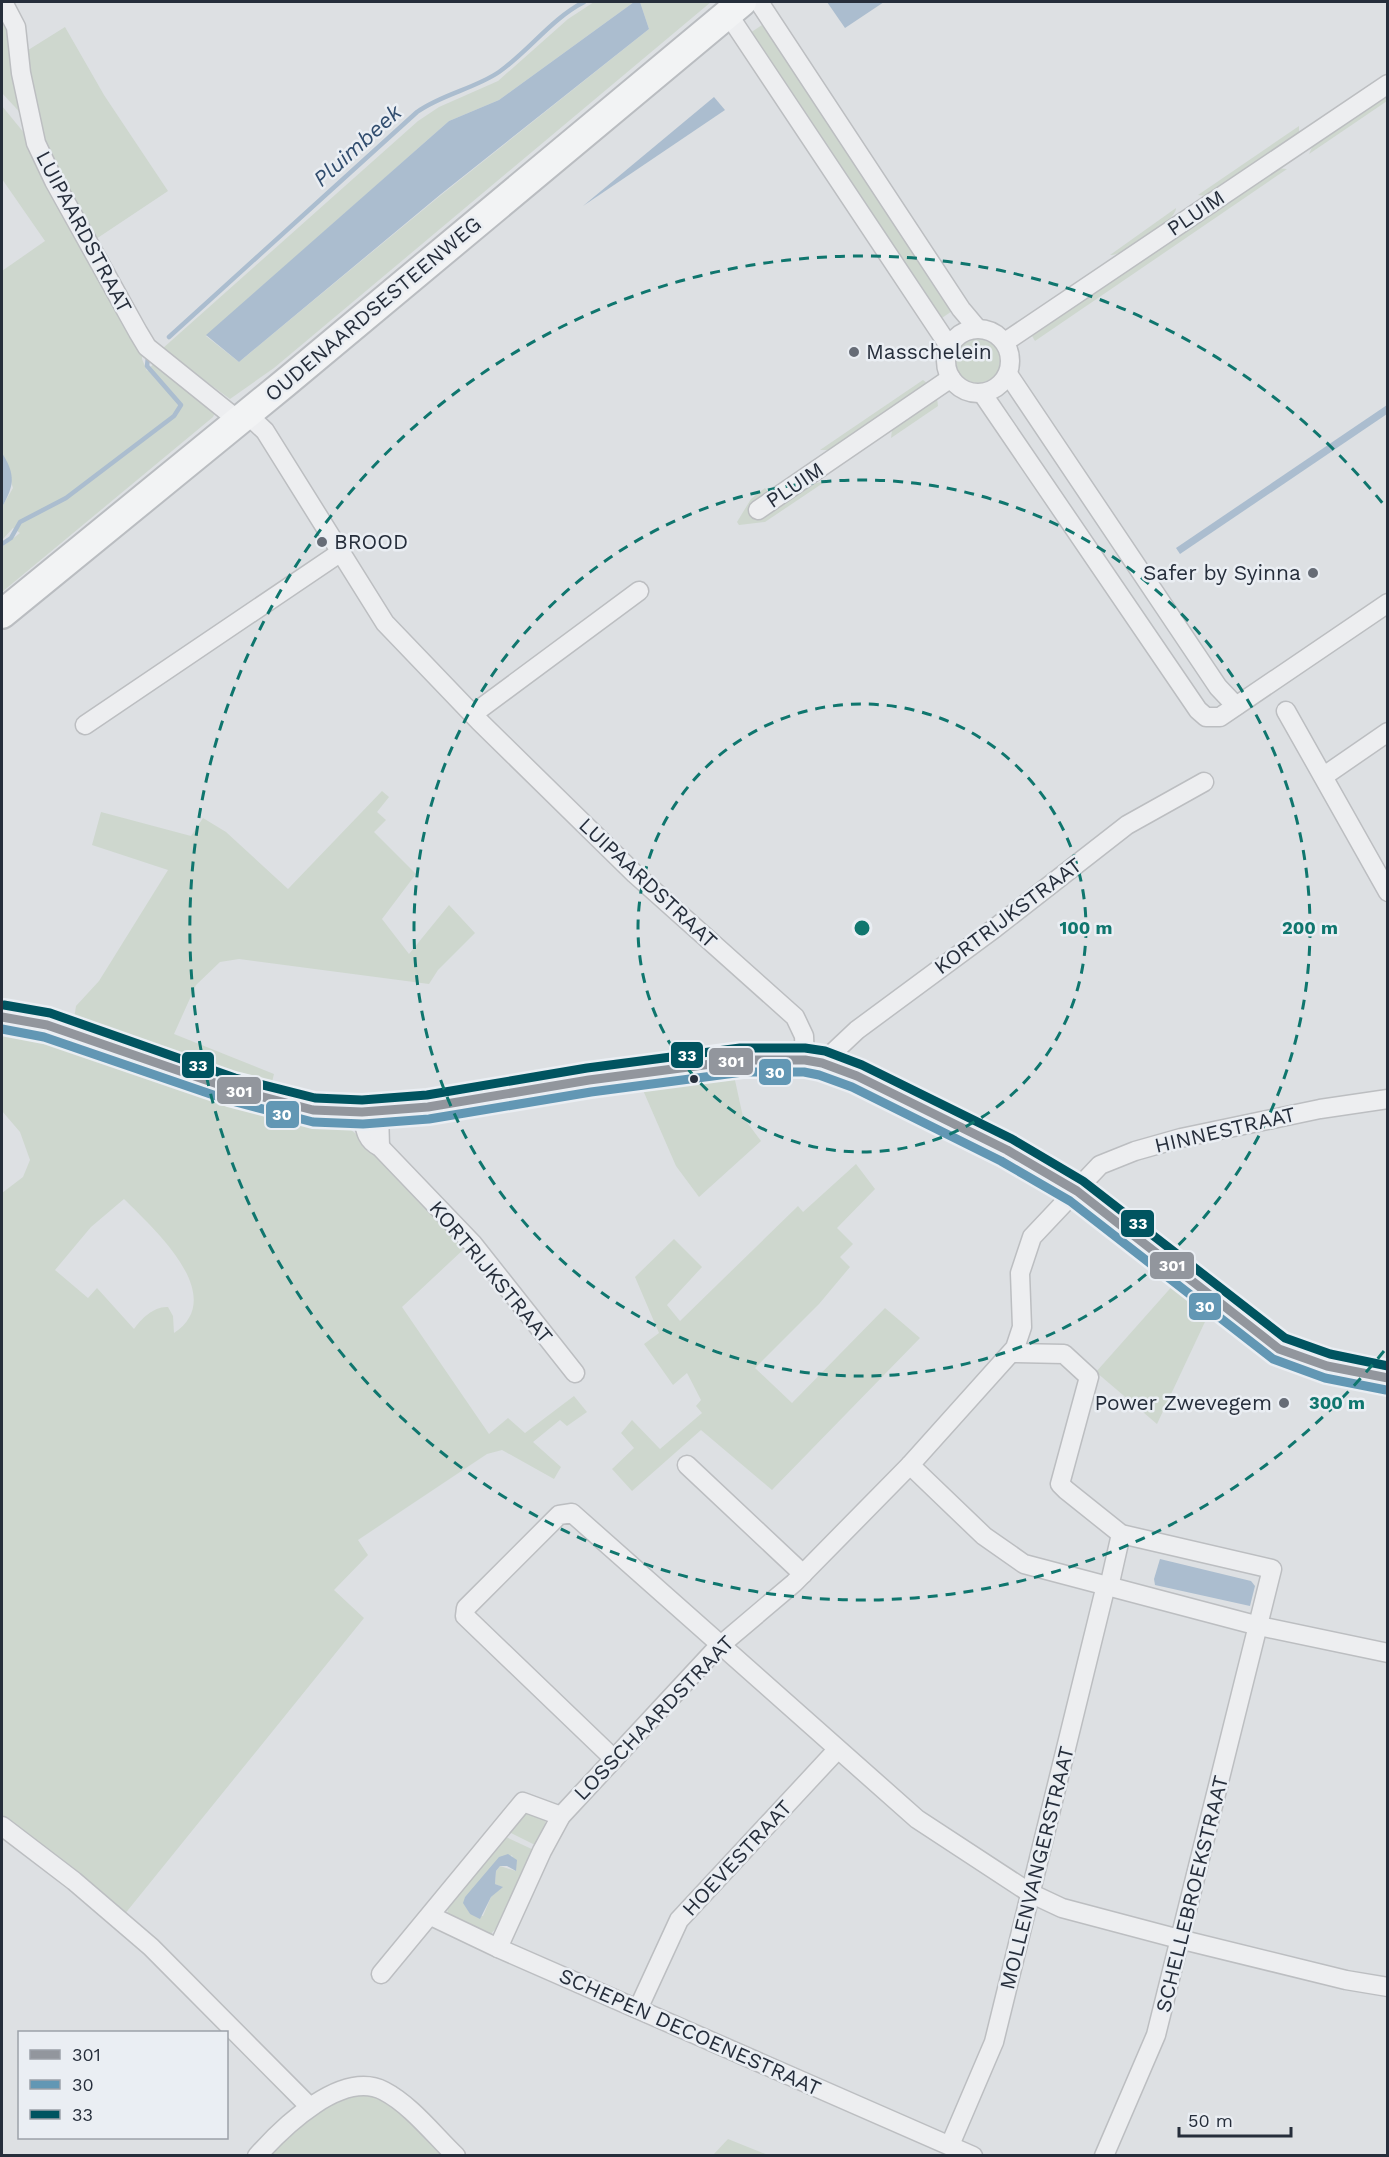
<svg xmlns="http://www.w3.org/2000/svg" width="1389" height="2157" font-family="'Work Sans',sans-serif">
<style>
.green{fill:#ced7ce;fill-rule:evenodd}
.water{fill:#abbdcf}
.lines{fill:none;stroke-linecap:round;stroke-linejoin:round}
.stream{stroke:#abbdcf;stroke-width:4.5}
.street-casing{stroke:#bcbec1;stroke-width:21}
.primary-casing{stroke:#babdc1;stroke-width:32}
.street{stroke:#edeef0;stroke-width:18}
.secondary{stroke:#bcbfc3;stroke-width:26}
.primary{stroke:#f2f3f4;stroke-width:28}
.bus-1-casing{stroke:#eaeef3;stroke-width:14}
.bus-2-casing{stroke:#eaeef3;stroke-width:14}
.bus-3-casing{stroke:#eaeef3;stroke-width:14}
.bus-1{stroke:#92969d;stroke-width:9}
.bus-2{stroke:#6297b4;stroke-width:9}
.bus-3{stroke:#005460;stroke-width:9}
.ring{fill:none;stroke:#0f766e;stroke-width:3;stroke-dasharray:10 8}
.poi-dot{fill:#666c76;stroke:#eaeef3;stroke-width:2}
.bus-dot{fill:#262e3b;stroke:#eaeef3;stroke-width:2}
.labels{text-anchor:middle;stroke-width:5;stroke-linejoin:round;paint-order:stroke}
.street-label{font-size:21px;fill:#262e3b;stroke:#eaeef3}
.poi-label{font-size:21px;fill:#262e3b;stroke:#eaeef3;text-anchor:start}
.water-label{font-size:22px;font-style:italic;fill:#314d6e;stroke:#eaeef3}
.centre{fill:#0f766e;stroke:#eaeef3;stroke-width:3}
.ring-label{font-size:18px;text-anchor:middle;font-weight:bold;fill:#0f766e;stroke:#eaeef3;stroke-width:5;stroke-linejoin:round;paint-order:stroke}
.line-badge{stroke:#eaeef3;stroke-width:2}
.badge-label{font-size:16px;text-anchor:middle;font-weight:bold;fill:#fff}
</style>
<rect width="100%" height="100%" fill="#dde0e3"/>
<g class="green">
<path d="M 594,2 L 634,2 L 499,100 L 449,121 L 206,336 L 239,362 L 441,195 L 649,29 L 640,2 L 711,2 L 274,368 L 230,399 L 162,349 L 418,121 L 439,107 L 498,81 L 568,19 Z"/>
<path d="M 2,7 L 6,15 L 26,119 L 2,93 Z"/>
<path d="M 762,25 L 955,309 L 939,320 L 747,35 Z"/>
<path d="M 65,27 L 104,95 L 168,191 L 93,241 L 37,128 L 25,52 Z"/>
<path d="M 1387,93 L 1387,101 L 1309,154 L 1314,143 Z"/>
<path d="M 2,106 L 29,139 L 142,347 L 142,359 L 147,371 L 158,359 L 215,413 L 213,417 L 2,592 L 2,547 L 20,533 L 13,528 L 2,540 L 2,507 L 13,488 L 2,453 L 2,271 L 45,241 L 2,179 Z"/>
<path d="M 1299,126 L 1299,133 L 1207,196 L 1198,195 Z"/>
<path d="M 1276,168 L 1287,169 L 1035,341 L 1032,336 Z"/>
<path d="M 1176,208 C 1176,221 1123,256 1110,255 Z"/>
<circle cx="978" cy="361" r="22"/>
<path d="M 923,380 L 928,384 L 830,450 L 820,450 Z"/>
<path d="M 937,398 L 938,406 L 891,438 L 892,430 Z"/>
<path d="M 826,481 L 765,522 L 739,525 L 737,522 L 751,499 L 765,488 L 769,493 Z"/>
<path d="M 382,791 L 389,797 L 377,812 L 386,820 L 374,832 L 416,874 L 382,919 L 409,954 L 449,905 L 475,933 L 438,970 L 429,984 L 239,959 L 220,962 L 196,985 L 174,1034 L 274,1074 L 270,1090 L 137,1046 L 74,1019 L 76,1006 L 99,981 L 168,870 L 92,845 L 101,812 L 191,836 L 203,818 L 226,832 L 288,889 Z"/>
<path d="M 2,1021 L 240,1097 L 345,1125 L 361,1138 L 465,1248 L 402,1307 L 489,1434 L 508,1418 L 525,1433 L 574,1396 L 587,1412 L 567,1426 L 560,1420 L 533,1442 L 561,1467 L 554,1479 L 502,1450 L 487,1454 L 358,1540 L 368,1555 L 334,1590 L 364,1618 L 124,1915 L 2,1822 L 2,1193 L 23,1177 L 30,1160 L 20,1132 L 2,1111 ZM 124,1199 C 152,1227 230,1296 174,1333 L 173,1316 L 168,1307 C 154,1306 141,1319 134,1329 L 97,1288 L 88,1298 L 55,1270 L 91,1227 Z"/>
<path d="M 733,1071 L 743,1117 L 761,1141 L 699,1197 L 676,1166 L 639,1081 Z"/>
<path d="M 856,1164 L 875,1189 L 837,1228 L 853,1244 L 840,1257 L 850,1267 L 819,1304 L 755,1368 L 792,1403 L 885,1308 L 920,1338 L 772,1490 L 701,1430 L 632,1491 L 612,1469 L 634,1448 L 621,1433 L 632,1420 L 660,1449 L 702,1413 L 696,1406 L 701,1400 L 687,1373 L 673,1385 L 644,1344 L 659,1333 L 635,1277 L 674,1239 L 702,1267 L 667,1305 L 680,1321 L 798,1206 L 803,1212 Z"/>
<path d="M 1175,1283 L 1211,1309 L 1157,1424 L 1096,1372 Z"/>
<path d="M 524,1810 L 546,1820 L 539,1847 L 507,1831 Z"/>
<path d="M 504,1836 L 536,1851 L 498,1926 L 490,1935 L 448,1915 L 447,1906 ZM 512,1855 L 516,1871 L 500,1866 L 496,1871 L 495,1884 L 502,1887 L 491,1897 L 483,1916 L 470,1914 L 464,1903 L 465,1897 Z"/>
<path d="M 349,2095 L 381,2095 L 447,2156 L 261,2156 L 313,2110 Z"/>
<path d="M 728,2139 L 768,2155 L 713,2155 Z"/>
</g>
<g class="water">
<path d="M 634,2 L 640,2 L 649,29 L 441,194 L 239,362 L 206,335 L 449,121 L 499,100 Z"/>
<path d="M 827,2 L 884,2 L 845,28 Z"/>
<path d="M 714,97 L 725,110 L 583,206 Z"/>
<path d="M 1387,405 L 1387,414 L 1180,554 L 1176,548 Z"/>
<path d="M 2,453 C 16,475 14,486 2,507 Z"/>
<path d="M 1160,1559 L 1251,1581 L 1255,1586 L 1250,1606 L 1155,1585 L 1154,1579 Z"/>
<path d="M 508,1854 L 517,1860 L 516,1871 L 507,1866 L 500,1866 L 496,1871 L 495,1884 L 503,1887 L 491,1897 L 480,1919 L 470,1914 L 463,1903 L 465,1897 L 499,1857 Z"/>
</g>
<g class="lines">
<g class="stream">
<path d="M 169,337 L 417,112 C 442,94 474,89 499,72 C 530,50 551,19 584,2"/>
<path d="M 2,544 L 11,538 L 20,522 L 66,498 L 174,416 L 181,405 L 147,366 L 148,357"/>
</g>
<g class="street-casing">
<g id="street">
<path d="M 3,2 L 16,27 L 21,73 L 36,143 L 54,181 L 138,332 L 147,347 L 239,421"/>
<path d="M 759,2 L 961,309 L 977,328"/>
<path d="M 728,14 L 949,346"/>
<circle cx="978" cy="361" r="32"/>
<path d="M 1005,342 L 1388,84"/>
<path d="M 1008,374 L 1218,687 L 1236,706"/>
<path d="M 982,393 L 1198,710 L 1206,717 L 1220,717 L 1388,603"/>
<path d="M 247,414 L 265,431 L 385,623 L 479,721 L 635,874 L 795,1017 L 804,1036 L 805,1060"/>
<path d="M 758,510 L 951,378"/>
<path d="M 1286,711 L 1388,892"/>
<path d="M 473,714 L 639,591"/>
<path d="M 85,725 L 341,552"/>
<path d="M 1324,776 L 1388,732"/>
<path d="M 822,1063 L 857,1030 L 995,928 L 1127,825 L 1204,782"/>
<path d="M 362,1112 C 365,1128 365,1140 380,1147 L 473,1244 L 575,1373"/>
<path d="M 379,1112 L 380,1147"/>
<path d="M 1012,1353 L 1064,1354 L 1089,1377 L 1060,1484 L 1066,1490 L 1121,1534 L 1272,1569 L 1156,2035 L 1104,2156"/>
<path d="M 687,1465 L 803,1574"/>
<path d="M 910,1465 L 984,1536 L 1024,1564 L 1259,1626 L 1388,1653"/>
<path d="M 1109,1587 L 1121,1534"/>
<path d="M 614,1759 L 465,1616 L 466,1608 L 559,1515 L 572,1513 L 917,1819 L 1030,1893 L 1062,1908 L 1179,1939 L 1346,1980 L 1388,1987"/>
<path d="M 2,1826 L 74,1881 L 151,1947 L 309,2106"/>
<path d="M 431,1916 L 498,1948 L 973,2156"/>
<path d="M 498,1948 L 542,1851 L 561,1816 L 716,1649 L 794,1583 L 910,1465 L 1015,1348 L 1022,1327 L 1020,1273 L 1032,1237 L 1100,1165 L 1135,1151 L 1181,1138 L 1320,1109 L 1388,1099"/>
<path d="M 381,1974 L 523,1802 L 561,1816"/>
<path d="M 638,2009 L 679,1920 L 837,1750"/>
<path d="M 950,2145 L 994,2042 L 1106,1585"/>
<path d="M 257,2156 C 283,2127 342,2069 384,2091 C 411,2105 434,2135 456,2156"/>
</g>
</g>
<g class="primary-casing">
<path id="primary" d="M 2,614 L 285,383 L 742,2"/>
</g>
<use href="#street" class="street"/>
<path class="secondary" d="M 2,1017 L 47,1025 L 232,1089 L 313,1110 L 362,1112 L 428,1107 L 589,1080 L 742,1060 L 805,1060 L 822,1063 L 857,1076 L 1007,1150 L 1077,1191 L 1155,1250 L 1242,1322 L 1279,1349 L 1327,1366 L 1388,1378"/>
<use href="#primary" class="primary"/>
<g class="bus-1-casing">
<path id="bus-1" d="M 2,1017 L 47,1025 L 232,1089 L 313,1110 L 362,1112 L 428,1107 L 589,1080 L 742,1060 L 805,1060 L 822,1063 L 857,1076 L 1007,1150 L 1077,1191 L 1279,1349 L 1327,1366 L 1388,1378"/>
</g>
<g class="bus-2-casing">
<path id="bus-2" d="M 2,1029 L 44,1037 L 228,1100 L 313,1122 L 363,1124 L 429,1119 L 591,1092 L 743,1072 L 804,1072 L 819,1075 L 852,1087 L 1001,1161 L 1070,1201 L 1273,1359 L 1325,1378 L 1386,1390"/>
</g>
<g class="bus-3-casing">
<path id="bus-3" d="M 4,1005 L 50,1013 L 235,1078 L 315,1098 L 362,1100 L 427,1095 L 587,1068 L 740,1048 L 805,1048 L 825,1051 L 862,1065 L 1012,1139 L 1083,1181 L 1285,1338 L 1330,1354 L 1388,1366"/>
</g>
<use href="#bus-1" class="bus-1"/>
<use href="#bus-2" class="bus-2"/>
<use href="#bus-3" class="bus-3"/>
</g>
<g class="ring">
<circle cx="862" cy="928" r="224"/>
<circle cx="862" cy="928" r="448"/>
<path d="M1384 1351A672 672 0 1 1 1384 505"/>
</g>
<g class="poi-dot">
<circle cx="854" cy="352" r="6"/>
<circle cx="322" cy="542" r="6"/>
<circle cx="1313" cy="573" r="6"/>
<circle cx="1284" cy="1403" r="6"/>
</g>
<circle class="bus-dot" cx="694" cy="1079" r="5"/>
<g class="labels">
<g class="street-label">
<text transform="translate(1196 213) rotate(-34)" y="7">PLUIM</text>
<text transform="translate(84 232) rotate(62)" y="7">LUIPAARDSTRAAT</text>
<text transform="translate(373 309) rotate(-40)" y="7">OUDENAARDSESTEENWEG</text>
<text transform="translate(795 485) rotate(-34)" y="7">PLUIM</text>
<text transform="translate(648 883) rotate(43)" y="7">LUIPAARDSTRAAT</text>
<text transform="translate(1008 916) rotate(-37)" y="7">KORTRIJKSTRAAT</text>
<text transform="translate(1225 1130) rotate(-13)" y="7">HINNESTRAAT</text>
<text transform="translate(491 1272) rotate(50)" y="7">KORTRIJKSTRAAT</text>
<text transform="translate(654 1718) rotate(-46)" y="7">LOSSCHAARDSTRAAT</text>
<text transform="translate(737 1858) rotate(-47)" y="7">HOEVESTRAAT</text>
<text transform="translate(1037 1868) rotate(-76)" y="7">MOLLENVANGERSTRAAT</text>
<text transform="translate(1192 1894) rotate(-76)" y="7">SCHELLEBROEKSTRAAT</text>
<text transform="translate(690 2032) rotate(24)" y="7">SCHEPEN DECOENESTRAAT</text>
</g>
<g class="poi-label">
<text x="866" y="359">Masschelein</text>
<text x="334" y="549">BROOD</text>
<text x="1301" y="580" text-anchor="end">Safer by Syinna</text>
<text x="1272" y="1410" text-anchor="end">Power Zwevegem</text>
</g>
<g class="water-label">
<text transform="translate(357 145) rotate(-42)" y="8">Pluimbeek</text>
</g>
</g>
<circle cx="862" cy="928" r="9" class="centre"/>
<g class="ring-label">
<text x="1086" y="934">100 m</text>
<text x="1310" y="934">200 m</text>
<text x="1337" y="1409">300 m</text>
</g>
<g class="line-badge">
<rect x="670" y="1041" width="34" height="28" rx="6" fill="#005460"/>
<rect x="708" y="1047" width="46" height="29" rx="6" fill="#92969d"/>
<rect x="181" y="1051" width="34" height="28" rx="6" fill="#005460"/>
<rect x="758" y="1058" width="34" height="28" rx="6" fill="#6297b4"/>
<rect x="216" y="1076" width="46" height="29" rx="6" fill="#92969d"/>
<rect x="265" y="1100" width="35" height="29" rx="6" fill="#6297b4"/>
<rect x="1120" y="1209" width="35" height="29" rx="6" fill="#005460"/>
<rect x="1149" y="1251" width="46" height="29" rx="6" fill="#92969d"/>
<rect x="1188" y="1292" width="34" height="29" rx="6" fill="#6297b4"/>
</g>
<g class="badge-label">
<text x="687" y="1061">33</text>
<text x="731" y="1067">301</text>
<text x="198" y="1071">33</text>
<text x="775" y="1078">30</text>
<text x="239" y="1097">301</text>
<text x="282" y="1120">30</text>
<text x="1138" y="1229">33</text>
<text x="1172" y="1271">301</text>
<text x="1205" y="1312">30</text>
</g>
<rect width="1389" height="2157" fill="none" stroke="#262e3b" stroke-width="6"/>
<rect x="18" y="2031" width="210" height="108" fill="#eaeef3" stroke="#9ca1a9" stroke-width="1.5"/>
<rect x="30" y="2050" width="30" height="9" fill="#92969d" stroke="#9ca1a9" stroke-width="1.5"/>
<text x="72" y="2061" font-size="18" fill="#262e3b">301</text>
<rect x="30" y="2080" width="30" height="9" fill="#6297b4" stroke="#9ca1a9" stroke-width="1.5"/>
<text x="72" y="2091" font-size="18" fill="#262e3b">30</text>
<rect x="30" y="2110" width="30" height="9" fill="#005460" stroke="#9ca1a9" stroke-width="1.5"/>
<text x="72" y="2121" font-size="18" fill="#262e3b">33</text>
<path d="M1179 2127v9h112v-9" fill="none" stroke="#262e3b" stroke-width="3"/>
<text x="1188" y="2127" font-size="18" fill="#262e3b" stroke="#eaeef3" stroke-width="4.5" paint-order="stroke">50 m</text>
</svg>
